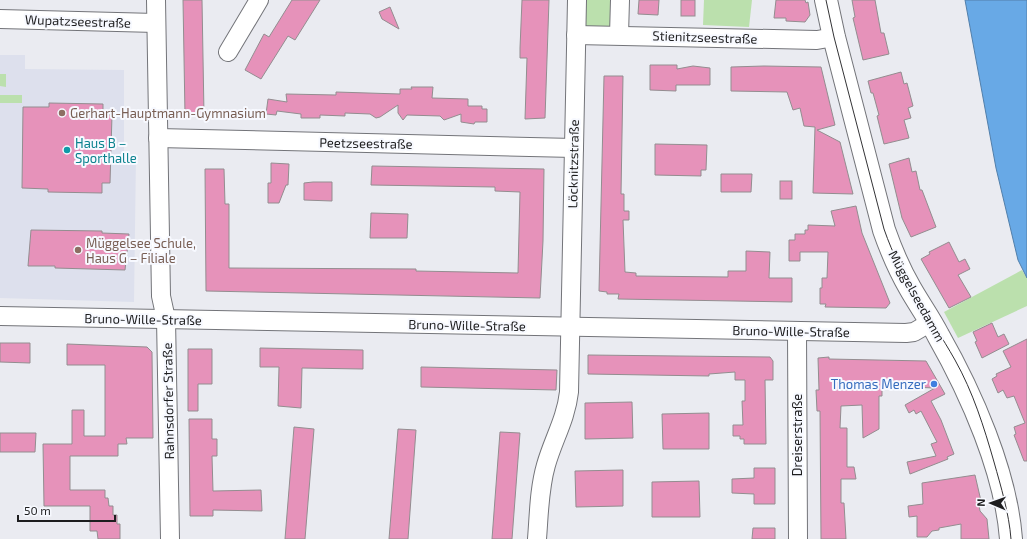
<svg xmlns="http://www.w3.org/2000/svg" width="1027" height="539" font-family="'Exo 2',sans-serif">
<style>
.built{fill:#dde0ed}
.green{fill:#bbe0ad}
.water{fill:#68a9e6;stroke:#527faa}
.building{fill:#e692ba;stroke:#938d90}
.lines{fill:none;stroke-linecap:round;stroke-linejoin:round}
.minor-casing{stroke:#737479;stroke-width:20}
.major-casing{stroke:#737479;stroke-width:24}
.minor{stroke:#fff;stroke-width:18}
.major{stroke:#fff;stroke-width:22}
.tram{stroke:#333336;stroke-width:1}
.education-dot{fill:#8d6e63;stroke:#f7f9ff;stroke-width:1.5}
.culture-dot{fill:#0f9aa8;stroke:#f7f9ff;stroke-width:1.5}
.shop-dot{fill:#3f7fe0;stroke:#f7f9ff;stroke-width:1.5}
.labels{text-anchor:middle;stroke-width:4;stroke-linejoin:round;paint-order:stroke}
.street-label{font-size:13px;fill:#1d1d1f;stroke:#f7f9ff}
.education-label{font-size:13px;fill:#785e54;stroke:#f7f9ff;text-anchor:start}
.culture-label{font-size:13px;fill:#0d838f;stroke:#f7f9ff;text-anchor:start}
.shop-label{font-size:13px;fill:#366cbe;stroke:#f7f9ff;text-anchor:end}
</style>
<rect width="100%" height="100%" fill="#eaebf1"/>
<path class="built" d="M 0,55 L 25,55 L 25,69 L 124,70 L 124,156 L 136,156 L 134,302 L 0,298 Z"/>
<g class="green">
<path d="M 581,0 L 615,0 L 612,25 L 608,29 L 585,27 Z"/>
<path d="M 704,0 L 752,0 L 749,27 L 703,25 Z"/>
<path d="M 0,74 L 6,74 L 6,87 L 0,86 Z"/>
<rect x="0" y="95" width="22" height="8"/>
<path d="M 1022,270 L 1027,278 L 1027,306 L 958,338 L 944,312 Z"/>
</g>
<path class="water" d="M 965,0 L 1027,0 L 1027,278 L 1018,260 L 996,168 Z"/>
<g class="building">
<path d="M 183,0 L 202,0 L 204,115 L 185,115 Z"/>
<path d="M 292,0 L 320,0 L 295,40 L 288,36 L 261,79 L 245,70 L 264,34 L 269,37 Z"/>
<path d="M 522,0 L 549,0 L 545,118 L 525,119 L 527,58 L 520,58 L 520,48 Z"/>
<path d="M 639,0 L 659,0 L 658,15 L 638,14 Z"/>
<rect x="681" y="0" width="14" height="16"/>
<path d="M 776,0 L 805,0 L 806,3 L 808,2 L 810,15 L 805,22 L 786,21 L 786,18 L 774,18 Z"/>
<path d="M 852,0 L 875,0 L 881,33 L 884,33 L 889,54 L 863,60 L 853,18 L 855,17 Z"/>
<path d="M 390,7 L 399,29 L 382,19 L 379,12 Z"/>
<path d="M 650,65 L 677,65 L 677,69 L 693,66 L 710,68 L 710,85 L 676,85 L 676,91 L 650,90 Z"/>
<path d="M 764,66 L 821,67 L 835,125 L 817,130 L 840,142 L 853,194 L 813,193 L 815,127 L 804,126 L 800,108 L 793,110 L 787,92 L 731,91 L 731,67 Z"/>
<path d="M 901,72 L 904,84 L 907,83 L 913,106 L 908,108 L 911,118 L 904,120 L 909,138 L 884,144 L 877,116 L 879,115 L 873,93 L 871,93 L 868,81 Z"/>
<path d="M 604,76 L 623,76 L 621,194 L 624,194 L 624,211 L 629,211 L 629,220 L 623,220 L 625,272 L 636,273 L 636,276 L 728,277 L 728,271 L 746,271 L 746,251 L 770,252 L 769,278 L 792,278 L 792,302 L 618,299 L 619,294 L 607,294 L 607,292 L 599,291 Z"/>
<path d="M 411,87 L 433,87 L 432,98 L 468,99 L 468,106 L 482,106 L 482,109 L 487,109 L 487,122 L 475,122 L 474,124 L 461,122 L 461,114 L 444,120 L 440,116 L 407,115 L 403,120 L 398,113 L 398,105 L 380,117 L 376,118 L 370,114 L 345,113 L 345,116 L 320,115 L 320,118 L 301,118 L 301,114 L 277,111 L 276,115 L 266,114 L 268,99 L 287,102 L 286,94 L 336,95 L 336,92 L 400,94 L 400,89 L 412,89 Z"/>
<path d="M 49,103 L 103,104 L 103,115 L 112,115 L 110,183 L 102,183 L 102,193 L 48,192 L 48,189 L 22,188 L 23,107 L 49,107 Z"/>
<path d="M 655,144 L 707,145 L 706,170 L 701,170 L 701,176 L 655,175 Z"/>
<path d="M 909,158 L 912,172 L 916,171 L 920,190 L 922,190 L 936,227 L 911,237 L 902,218 L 889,164 Z"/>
<path d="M 271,163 L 289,164 L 288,185 L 286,185 L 279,203 L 268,203 L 268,183 L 271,183 Z"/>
<path d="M 372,166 L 544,169 L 543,241 L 540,298 L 206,291 L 205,169 L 224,169 L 225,204 L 229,204 L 229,268 L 416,269 L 416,271 L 518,273 L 520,192 L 495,191 L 495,187 L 371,185 Z"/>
<path d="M 721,174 L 752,174 L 751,192 L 721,192 Z"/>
<rect x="780" y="181" width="12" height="18"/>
<path d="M 313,182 L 332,182 L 332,201 L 304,200 L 304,183 Z"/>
<path d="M 856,206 L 862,233 L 890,303 L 886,308 L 825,307 L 826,304 L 820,304 L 820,288 L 822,288 L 822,278 L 827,278 L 828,252 L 800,252 L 800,261 L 789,261 L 789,240 L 795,240 L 795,234 L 805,234 L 805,230 L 808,230 L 808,225 L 835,226 L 831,211 Z"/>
<path d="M 371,213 L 408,214 L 407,238 L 370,238 Z"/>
<path d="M 31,230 L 102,231 L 102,233 L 129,234 L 125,270 L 55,268 L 55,266 L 28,266 Z"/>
<path d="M 949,242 L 959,262 L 965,259 L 970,269 L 958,275 L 971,297 L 949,308 L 921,259 L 930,254 L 929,252 Z"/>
<path d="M 992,323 L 998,337 L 1004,334 L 1009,344 L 982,358 L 975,342 L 977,341 L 973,332 Z"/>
<path d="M 1027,339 L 1027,461 L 1024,461 L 1014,435 L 1016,434 L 1014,427 L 1025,423 L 1014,396 L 1007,398 L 1003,390 L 998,393 L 992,379 L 997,376 L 996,374 L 1011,367 L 1003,351 Z"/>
<path d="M 0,343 L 30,343 L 30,363 L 0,362 Z"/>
<path d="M 67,344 L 147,347 L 152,352 L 153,438 L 126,438 L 127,444 L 118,444 L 118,456 L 70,456 L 70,490 L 105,490 L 105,498 L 108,498 L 109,506 L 113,506 L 113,515 L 117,515 L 117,524 L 120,524 L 120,539 L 98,539 L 97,531 L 90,531 L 90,506 L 44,506 L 43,444 L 72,444 L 72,410 L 84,410 L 84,436 L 105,436 L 105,365 L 67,365 Z"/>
<path d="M 260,348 L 363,350 L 363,369 L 302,368 L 301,408 L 278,406 L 279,367 L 260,367 Z"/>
<path d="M 188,349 L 212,349 L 212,384 L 198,384 L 198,411 L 188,411 Z"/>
<path d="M 588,355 L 770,357 L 773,361 L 773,380 L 765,380 L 766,444 L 744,444 L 744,439 L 740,439 L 740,436 L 733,436 L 733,425 L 743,425 L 742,401 L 745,401 L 745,380 L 735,380 L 735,372 L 709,374 L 709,376 L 588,374 Z"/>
<path d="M 829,357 L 829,359 L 926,361 L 945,394 L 931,401 L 941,420 L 954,454 L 947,457 L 948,459 L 910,474 L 907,462 L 936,456 L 931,444 L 937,442 L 921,411 L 916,414 L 914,410 L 909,413 L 905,405 L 935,388 L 882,386 L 882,396 L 879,396 L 879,429 L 863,438 L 862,405 L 841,406 L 840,428 L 847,428 L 847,467 L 854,467 L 856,479 L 841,479 L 841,503 L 844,503 L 846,539 L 821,539 L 820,411 L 817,411 L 816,390 L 819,390 L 818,358 Z"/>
<path d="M 421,367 L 557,370 L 556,390 L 421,387 Z"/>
<path d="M 632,402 L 633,438 L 585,439 L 585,403 Z"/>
<path d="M 709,413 L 709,449 L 663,449 L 662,414 Z"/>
<path d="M 189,419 L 212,419 L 212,439 L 217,439 L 217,456 L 212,456 L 213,491 L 261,490 L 262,511 L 213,510 L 213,516 L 190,516 Z"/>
<path d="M 294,427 L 314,429 L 305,539 L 285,539 Z"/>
<path d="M 398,429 L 416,430 L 408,539 L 389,539 Z"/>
<path d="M 500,432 L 520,433 L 512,539 L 492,539 Z"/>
<path d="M 0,433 L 36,433 L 35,452 L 0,452 Z"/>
<path d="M 754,468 L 775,468 L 775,504 L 754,504 L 754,494 L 732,493 L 732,479 L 754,478 Z"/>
<path d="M 623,470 L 623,506 L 576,507 L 575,471 Z"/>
<path d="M 975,475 L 981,501 L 979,505 L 980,511 L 987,519 L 989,539 L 961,539 L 961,524 L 939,528 L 939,530 L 932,531 L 927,537 L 917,537 L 917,516 L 909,517 L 908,506 L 923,504 L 922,483 Z"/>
<path d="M 699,481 L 700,517 L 652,517 L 652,482 Z"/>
<path d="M 753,528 L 775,528 L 775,539 L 752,539 Z"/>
</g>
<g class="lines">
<g class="minor-casing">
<g id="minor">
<path d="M 156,0 L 161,296 L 166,319 L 170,539"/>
<path d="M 0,19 L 156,23"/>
<path d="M 576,35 L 817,40 L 834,37"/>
<path d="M 619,35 L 620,0"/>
<path d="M 228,52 L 259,0"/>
<path d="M 158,138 L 574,148"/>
<path d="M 0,316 L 906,333 L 914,332 L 931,322"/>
<path d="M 797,331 L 798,539"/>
<path d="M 537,539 C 539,515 539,489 546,465 C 553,440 566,419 569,392 L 577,0"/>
</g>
</g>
<g class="major-casing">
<path id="major" d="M 826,0 L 834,37 L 884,230 C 891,250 899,269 910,288 C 919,304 930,319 938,335 C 971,393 1006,472 1011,539"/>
</g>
<use href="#minor" class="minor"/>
<use href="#major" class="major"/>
<path class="tram" d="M 826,0 L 834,37 L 884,229 C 902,281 929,314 955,360 C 973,392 984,427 994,462 C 1001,487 1009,513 1011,539"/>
</g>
<g class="education-dot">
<circle cx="62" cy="113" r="4"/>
<circle cx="78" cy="250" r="4"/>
</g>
<circle class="culture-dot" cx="67" cy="150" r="4"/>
<circle class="shop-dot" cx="934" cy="384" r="4"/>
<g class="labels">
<g class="street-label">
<text transform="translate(78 21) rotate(2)" y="5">Wupatzseestraße</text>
<text transform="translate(705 37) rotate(2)" y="5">Stienitzseestraße</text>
<text transform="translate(366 143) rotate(1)" y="5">Peetzseestraße</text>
<text transform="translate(573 164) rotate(-89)" y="5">Löcknitzstraße</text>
<text transform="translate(917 296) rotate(61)" y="5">Müggelseedamm</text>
<text transform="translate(143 319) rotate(1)" y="5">Bruno-Wille-Straße</text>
<text transform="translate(467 325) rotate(1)" y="5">Bruno-Wille-Straße</text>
<text transform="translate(791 331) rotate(1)" y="5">Bruno-Wille-Straße</text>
<text transform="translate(168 401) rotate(-91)" y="5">Rahnsdorfer Straße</text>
<text transform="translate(797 435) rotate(-90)" y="5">Dreiserstraße</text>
</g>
<g class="education-label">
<text x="70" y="118">Gerhart-Hauptmann-Gymnasium</text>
<text x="86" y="248">Müggelsee Schule,<tspan x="86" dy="15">Haus G – Filiale</tspan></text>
</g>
<g class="culture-label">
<text x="75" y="148">Haus B –<tspan x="75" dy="15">Sporthalle</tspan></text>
</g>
<g class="shop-label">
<text x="926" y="389">Thomas Menzer</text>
</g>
</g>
<g transform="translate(991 503) rotate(272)" stroke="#f7f9ff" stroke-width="3" paint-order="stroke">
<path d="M0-3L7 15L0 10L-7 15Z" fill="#1d1d1f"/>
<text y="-6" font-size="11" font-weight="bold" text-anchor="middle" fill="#1d1d1f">N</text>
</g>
<path d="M18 515v6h97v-6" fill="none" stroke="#1d1d1f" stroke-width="2"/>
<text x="24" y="515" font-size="12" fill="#1d1d1f" stroke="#f7f9ff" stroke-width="3" paint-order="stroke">50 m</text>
</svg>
